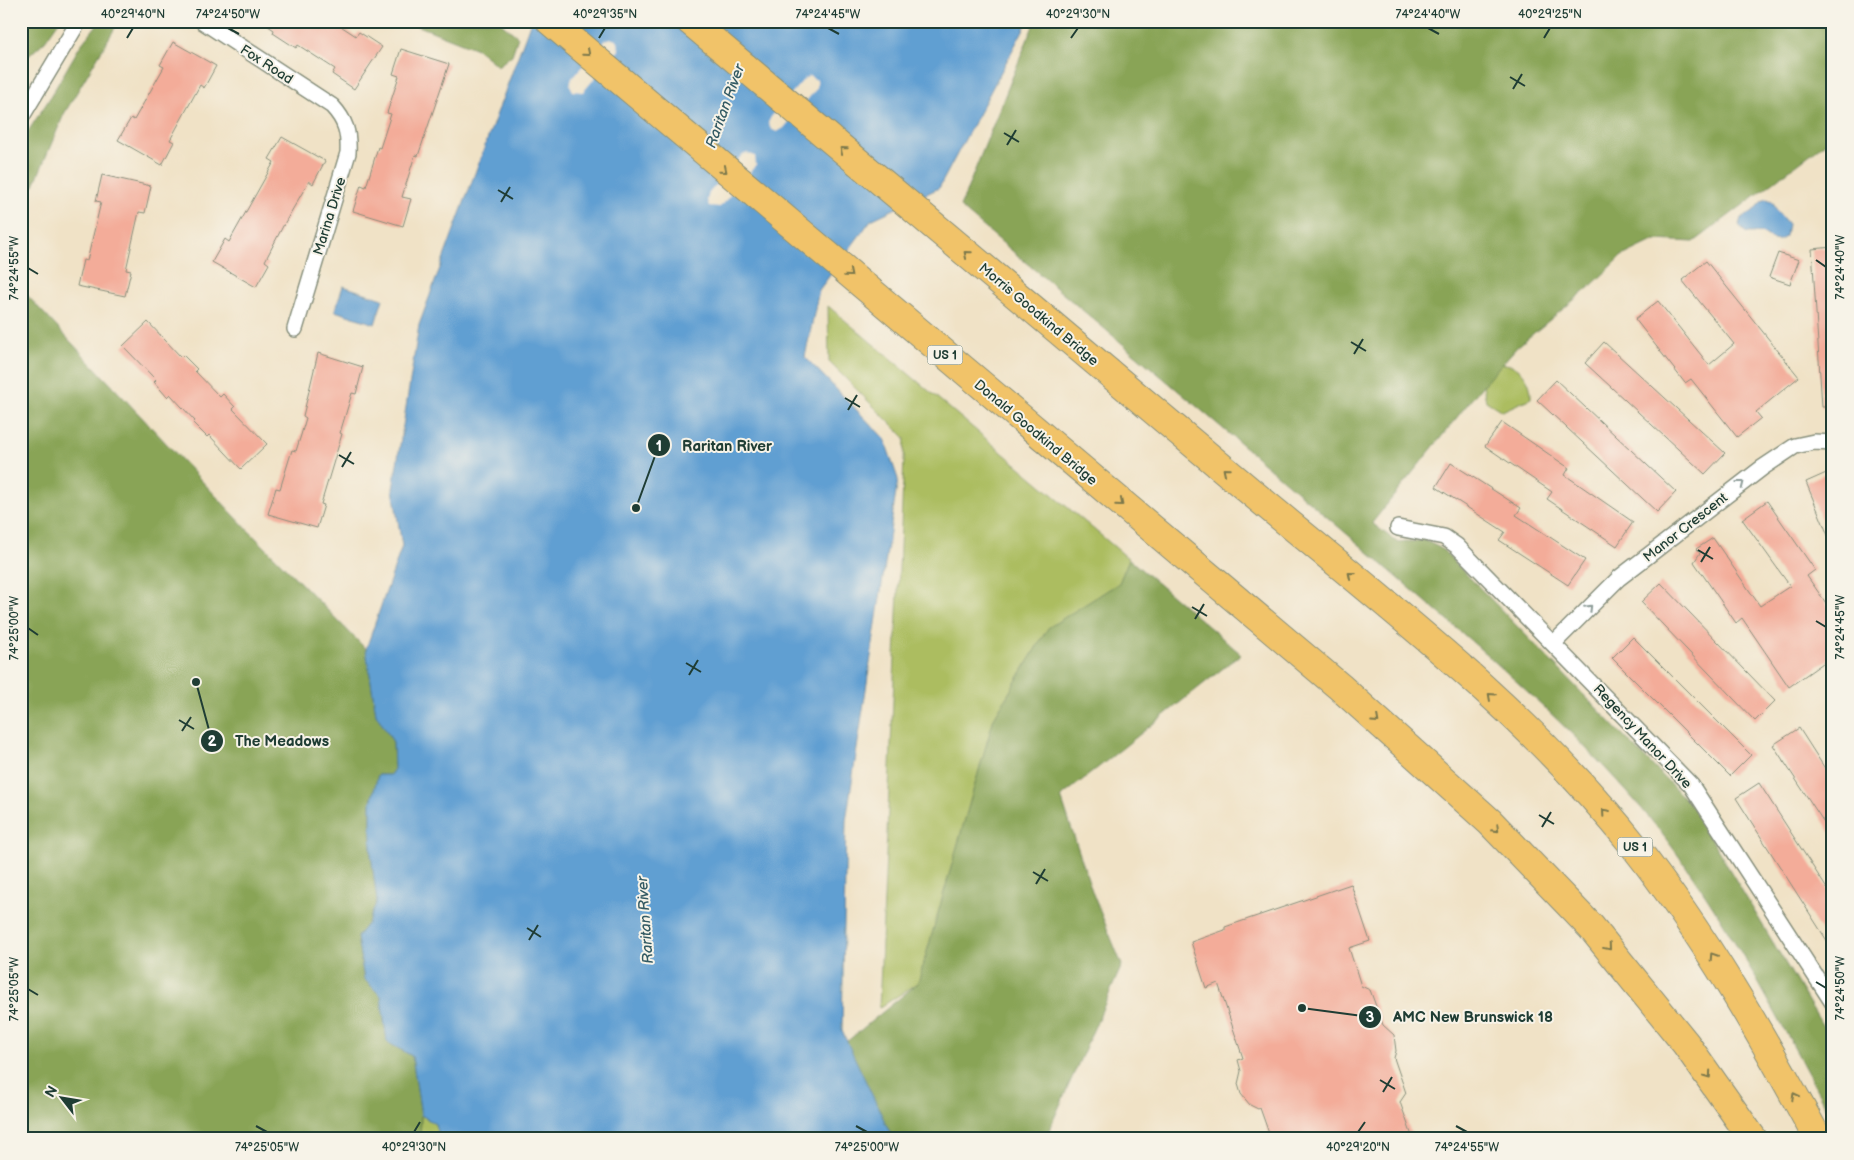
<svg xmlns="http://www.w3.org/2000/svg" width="1854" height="1160" font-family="'Balsamiq Sans',sans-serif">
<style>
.green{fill:#acbd60;stroke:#667d4a}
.forest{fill:#89a456;stroke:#547045}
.water{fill:#619fd2;stroke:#406e83}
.pier{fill:#f0e2c6}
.building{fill:#f3ac99}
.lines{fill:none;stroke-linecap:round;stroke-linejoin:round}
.street-casing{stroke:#88907d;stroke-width:18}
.highway-casing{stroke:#88907d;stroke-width:30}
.street{stroke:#fff;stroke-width:15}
.highway{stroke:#f1c369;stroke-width:28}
.oneway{stroke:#7d794c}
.oneway2{stroke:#8f9e9a}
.ticks{fill:none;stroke:#1f3d34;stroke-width:2}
.labels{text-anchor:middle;stroke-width:4;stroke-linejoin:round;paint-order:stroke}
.shield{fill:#f7f3e8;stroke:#60746a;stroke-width:1}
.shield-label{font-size:12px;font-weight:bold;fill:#1f3d34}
.street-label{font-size:14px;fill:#1f3d34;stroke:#f7f3e8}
.water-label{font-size:15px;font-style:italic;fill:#335a63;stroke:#f7f3e8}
.leader{fill:none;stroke:#1f3d34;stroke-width:2}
.callout-dot{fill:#1f3d34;stroke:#f7f3e8;stroke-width:2}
.mark-label{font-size:15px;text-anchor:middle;font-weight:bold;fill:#fff}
.callout-label{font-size:15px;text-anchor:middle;font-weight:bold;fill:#1f3d34;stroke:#f7f3e8;stroke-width:4;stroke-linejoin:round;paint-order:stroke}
.neatline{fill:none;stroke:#1f3d34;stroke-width:2}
.ticks-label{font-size:12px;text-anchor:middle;fill:#1f3d34}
</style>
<rect width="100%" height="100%" fill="#f7f3e8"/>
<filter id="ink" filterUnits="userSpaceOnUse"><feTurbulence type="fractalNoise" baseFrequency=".02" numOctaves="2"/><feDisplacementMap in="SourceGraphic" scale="10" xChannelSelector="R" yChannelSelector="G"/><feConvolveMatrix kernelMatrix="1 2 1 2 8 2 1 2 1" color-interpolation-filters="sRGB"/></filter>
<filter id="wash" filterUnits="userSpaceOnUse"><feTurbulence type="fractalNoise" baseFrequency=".0096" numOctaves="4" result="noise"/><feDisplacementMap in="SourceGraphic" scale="20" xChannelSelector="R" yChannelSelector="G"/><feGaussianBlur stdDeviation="1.12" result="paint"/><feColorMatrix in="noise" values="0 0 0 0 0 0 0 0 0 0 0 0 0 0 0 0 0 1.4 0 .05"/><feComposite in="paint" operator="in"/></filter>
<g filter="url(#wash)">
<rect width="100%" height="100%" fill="#f0e2c6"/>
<g class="green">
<path d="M 828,306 L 1129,559 L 1119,583 L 1048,628 L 994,718 L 918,983 L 879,1008 L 905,438 L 829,362 Z"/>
<path d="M 1501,364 C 1520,363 1532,381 1531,398 L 1502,411 L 1486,401 L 1483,385 Z"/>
<path d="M 421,1115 L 435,1124 L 439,1139 L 420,1139 Z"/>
</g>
<g class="forest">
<path d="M 21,21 L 59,21 L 45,41 L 21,63 Z"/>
<path d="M 100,21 L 119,21 L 64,114 L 34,185 L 21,200 L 21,142 L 48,101 L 80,46 Z"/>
<path d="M 406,21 L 499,21 L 518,37 L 512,55 L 498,66 L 477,49 Z"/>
<path d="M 1035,21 L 1833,21 L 1833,137 L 1694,242 L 1655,240 L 1622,256 L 1592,285 L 1517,347 L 1483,385 L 1372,523 L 1398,543 L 1424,540 L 1442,549 L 1691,805 L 1833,1043 L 1833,1120 C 1776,1015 1719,900 1642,809 C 1558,711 1458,630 1361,546 C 1228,432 1094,320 960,207 Z"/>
<path d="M 21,241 L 24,244 L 22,290 L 247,529 L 366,649 L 376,714 L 393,742 L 394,769 L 390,775 L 378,775 L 371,801 L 371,854 L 377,901 L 368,923 L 357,937 L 364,978 L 381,996 L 387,1042 L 412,1056 L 421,1115 L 420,1139 L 21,1139 Z"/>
<path d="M 1129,559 L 1241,654 L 1061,797 L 1093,894 L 1122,965 L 1045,1139 L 854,1139 L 845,1043 L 918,983 L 994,718 L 1048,628 L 1119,583 Z"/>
</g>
<g class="water">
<path d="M 531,21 L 1028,21 L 939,188 L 871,220 L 819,290 L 805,357 L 884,438 L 898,479 L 846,821 L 842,1031 L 893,1139 L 439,1139 L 435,1124 L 421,1115 L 412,1056 L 387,1042 L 381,996 L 364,979 L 357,937 L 368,923 L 377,901 L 371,854 L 371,802 L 378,775 L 390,775 L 394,769 L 393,742 L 376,714 L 366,649 L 402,546 L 393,489 L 419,325 Z"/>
<path d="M 1767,199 L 1772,201 L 1777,211 L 1788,224 L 1786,236 C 1775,246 1770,237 1761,233 C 1755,232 1750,234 1745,232 L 1739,225 L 1741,218 L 1752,212 L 1762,201 Z"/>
<path d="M 343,286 L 383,299 L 375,324 L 335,311 Z"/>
</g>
<g class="pier">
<path d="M 610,38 L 618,41 L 619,50 L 583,92 L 573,91 L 570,85 L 572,78 L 605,40 Z"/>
<path d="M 809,76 L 817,80 L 817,88 L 784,128 L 777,132 L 771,129 L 768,123 L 771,117 L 804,79 Z"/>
<path d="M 747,153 L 755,156 L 756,165 L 720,207 L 709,206 L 707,200 L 709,193 L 742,155 Z"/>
</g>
<g id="blocks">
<g class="building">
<path d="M 261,21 L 333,21 L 356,36 L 359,32 L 382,47 L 354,89 L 332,74 L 335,69 L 298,45 L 296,48 L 273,33 L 274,30 Z"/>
<path d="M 173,42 L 216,66 L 204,88 L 200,85 L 170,140 L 174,142 L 162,165 L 118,140 L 131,118 L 134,120 L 164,67 L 160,65 Z"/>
<path d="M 401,49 L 449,64 L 418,156 L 415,155 L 402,197 L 411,199 L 403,226 L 353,211 L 361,185 L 366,187 L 378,147 L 380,148 L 391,114 L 387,113 L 399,76 L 393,74 Z"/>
<path d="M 282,137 L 325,161 L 313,184 L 309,181 L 283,226 L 265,261 L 269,264 L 256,287 L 212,262 L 225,239 L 229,242 L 274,162 L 269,159 Z"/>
<path d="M 102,175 L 151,186 L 145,213 L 139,212 L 126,270 L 131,271 L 125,296 L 77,286 L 83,260 L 87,261 L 101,202 L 96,201 Z"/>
<path d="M 1833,247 L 1833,407 L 1822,407 L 1812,249 Z"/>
<path d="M 1778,253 L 1799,260 L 1790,284 L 1769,277 Z"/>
<path d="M 1706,261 L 1799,377 L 1756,412 L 1761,418 L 1737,437 L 1691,379 L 1685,383 L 1635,319 L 1658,301 L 1709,365 L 1734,344 L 1682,280 Z"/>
<path d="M 148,322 L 181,357 L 183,355 L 197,369 L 195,371 L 220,397 L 223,394 L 235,407 L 233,409 L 267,444 L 241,469 L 209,435 L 207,437 L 193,423 L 195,421 L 170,394 L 167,397 L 154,382 L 156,380 L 123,346 Z"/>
<path d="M 1604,342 L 1725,453 L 1705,474 L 1585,363 Z"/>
<path d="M 318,353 L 363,367 L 356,394 L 352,393 L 340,433 L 342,434 L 321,504 L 324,505 L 317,528 L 268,514 L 276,488 L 280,489 L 292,450 L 296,451 L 301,435 L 306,418 L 303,416 Z"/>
<path d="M 1556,380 L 1676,492 L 1657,512 L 1537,400 Z"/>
<path d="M 1502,422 L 1569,468 L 1565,475 L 1633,522 L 1617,546 L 1547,499 L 1552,492 L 1485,446 Z"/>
<path d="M 1451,463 L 1521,508 L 1516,515 L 1585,560 L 1568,585 L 1499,540 L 1505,532 L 1436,487 Z"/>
<path d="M 1833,470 L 1833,545 L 1832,545 L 1806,482 Z"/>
<path d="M 1767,501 L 1815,570 L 1807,576 L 1833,613 L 1833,656 L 1789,687 L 1742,618 L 1736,623 L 1694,562 L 1700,553 L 1696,549 L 1713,538 L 1760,606 L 1790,586 L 1742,519 Z"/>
<path d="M 1661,583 L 1775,701 L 1755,721 L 1641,602 Z"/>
<path d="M 1633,637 L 1751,755 L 1730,776 L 1612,658 Z"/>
<path d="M 1799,728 L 1833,781 L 1833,836 L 1773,745 Z"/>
<path d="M 1759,783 L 1833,898 L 1833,950 L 1736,798 Z"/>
<path d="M 1351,884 L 1370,941 L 1349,948 L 1361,986 L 1370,990 L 1383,1025 L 1394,1035 L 1396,1051 L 1394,1058 L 1406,1093 L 1400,1102 L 1413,1139 L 1271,1139 L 1260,1108 L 1258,1109 L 1250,1105 L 1241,1094 L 1238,1084 L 1241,1071 L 1238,1060 L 1243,1058 L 1218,983 L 1206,988 L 1191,942 L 1225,930 L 1225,927 Z"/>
</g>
</g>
</g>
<g filter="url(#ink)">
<use href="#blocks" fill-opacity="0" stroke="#88907d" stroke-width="1"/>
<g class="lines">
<g class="street-casing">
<g id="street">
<path d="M 202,21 L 332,106 C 346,121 349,133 348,153 L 295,329"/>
<path d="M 21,118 L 79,21"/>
<path d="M 1398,528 L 1444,537 L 1457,546 L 1691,785 L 1833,1003"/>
<path d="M 1554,643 L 1619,578 L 1762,468 L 1795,446 L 1814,442 L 1833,443"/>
</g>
</g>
<g class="highway-casing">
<g id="highway">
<path d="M 550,21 L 1340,687 L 1490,822 L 1591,927 L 1686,1044 L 1753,1139"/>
<path d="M 690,21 C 877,178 1064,335 1251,492 C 1384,603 1526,710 1634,846 C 1706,937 1763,1037 1818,1139"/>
</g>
</g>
<use href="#street" class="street"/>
<use href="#highway" class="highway"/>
</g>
<defs><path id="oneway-chevron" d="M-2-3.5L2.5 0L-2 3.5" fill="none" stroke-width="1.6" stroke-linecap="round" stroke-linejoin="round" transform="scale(1.25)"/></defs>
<g class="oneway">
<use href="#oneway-chevron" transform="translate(587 53) rotate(41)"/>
<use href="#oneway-chevron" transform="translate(843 150) rotate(-140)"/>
<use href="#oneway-chevron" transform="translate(724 170) rotate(40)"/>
<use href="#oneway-chevron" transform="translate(967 254) rotate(-140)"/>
<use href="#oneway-chevron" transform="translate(849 274) rotate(40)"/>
<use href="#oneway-chevron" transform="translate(1226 471) rotate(-140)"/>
<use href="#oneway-chevron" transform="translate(1120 503) rotate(40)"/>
<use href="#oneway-chevron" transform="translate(1351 575) rotate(-140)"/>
<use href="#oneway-chevron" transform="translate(1491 696) rotate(-138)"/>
<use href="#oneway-chevron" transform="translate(1376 720) rotate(42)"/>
<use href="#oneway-chevron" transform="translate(1605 812) rotate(-131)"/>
<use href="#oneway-chevron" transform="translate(1496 829) rotate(45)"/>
<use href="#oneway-chevron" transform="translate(1608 947) rotate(50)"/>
<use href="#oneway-chevron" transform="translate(1713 956) rotate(-123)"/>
<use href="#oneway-chevron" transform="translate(1708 1075) rotate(55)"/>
<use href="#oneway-chevron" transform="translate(1795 1096) rotate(-118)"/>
</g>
<g class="oneway2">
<use href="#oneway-chevron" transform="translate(1741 484) rotate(-38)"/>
<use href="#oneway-chevron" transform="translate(1589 608) rotate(-45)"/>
</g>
</g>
<path class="ticks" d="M 228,28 L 239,34M 828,28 L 839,34M 1428,28 L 1439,34M 127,38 L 133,28M 599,38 L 605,28M 1071,38 L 1078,28M 1544,38 L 1550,28M 1510,77 L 1525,86M 1513,89 L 1522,74M 1004,133 L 1019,142M 1007,145 L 1016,130M 498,190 L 513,199M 501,202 L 510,187M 1816,260 L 1826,267M 28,268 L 38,274M 1351,342 L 1366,351M 1354,354 L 1363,339M 845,398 L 860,407M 848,410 L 857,395M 339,455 L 354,464M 342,467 L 351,452M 1698,550 L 1713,559M 1701,562 L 1710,547M 1192,607 L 1207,616M 1195,619 L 1204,604M 1816,621 L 1826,627M 28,628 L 38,635M 686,663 L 701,672M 689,675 L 698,660M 179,720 L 194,729M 182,731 L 191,717M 1539,815 L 1554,824M 1542,827 L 1551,812M 1033,872 L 1048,881M 1036,884 L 1045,869M 527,928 L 541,937M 529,940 L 538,925M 1816,982 L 1826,988M 28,989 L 38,995M 1380,1080 L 1395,1089M 1383,1092 L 1392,1077M 256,1126 L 267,1132M 856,1126 L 867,1132M 1456,1126 L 1467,1132M 414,1132 L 420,1122M 1358,1132 L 1365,1122"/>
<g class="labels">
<g class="shield">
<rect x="927.5" y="345.5" width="35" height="19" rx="4"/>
<rect x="1617.5" y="837.5" width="35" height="19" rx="4"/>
</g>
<g class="shield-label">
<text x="945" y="359">US 1</text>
<text x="1635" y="851">US 1</text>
</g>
<g class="street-label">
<text transform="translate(267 64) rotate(33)" y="5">Fox Road</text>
<text transform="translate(329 216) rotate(-73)" y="5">Marina Drive</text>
<text transform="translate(1039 314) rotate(40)" y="5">Morris Goodkind Bridge</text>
<text transform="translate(1036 432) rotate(40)" y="5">Donald Goodkind Bridge</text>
<text transform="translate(1685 527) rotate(-38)" y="5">Manor Crescent</text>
<text transform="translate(1643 736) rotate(47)" y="5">Regency Manor Drive</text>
</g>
<g class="water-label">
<text transform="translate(725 106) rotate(-70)" y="5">Raritan River</text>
<text transform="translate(645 920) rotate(-94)" y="5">Raritan River</text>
</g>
</g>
<path class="leader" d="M636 508L659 445M196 682L212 741M1302 1008L1370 1017"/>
<g class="callout-dot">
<circle cx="636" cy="508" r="5"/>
<circle cx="196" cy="682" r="5"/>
<circle cx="1302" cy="1008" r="5"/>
<circle cx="659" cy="445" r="12"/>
<circle cx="212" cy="741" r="12"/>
<circle cx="1370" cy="1017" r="12"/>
</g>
<g class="mark-label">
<text x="659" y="451">1</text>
<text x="212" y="746">2</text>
<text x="1370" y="1022">3</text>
</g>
<g class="callout-label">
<text x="727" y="451">Raritan River</text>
<text x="282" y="746">The Meadows</text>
<text x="1473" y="1022">AMC New Brunswick 18</text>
</g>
<rect width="1854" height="1160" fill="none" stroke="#f7f3e8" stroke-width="55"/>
<g transform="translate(62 1098) rotate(301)" stroke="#f7f3e8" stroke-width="4" paint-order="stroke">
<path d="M0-4L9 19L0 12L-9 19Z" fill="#1f3d34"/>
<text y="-8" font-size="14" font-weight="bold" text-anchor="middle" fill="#1f3d34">N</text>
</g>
<rect x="28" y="28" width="1798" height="1104" class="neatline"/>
<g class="ticks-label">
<text x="133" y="18">40°29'40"N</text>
<text x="228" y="18">74°24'50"W</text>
<text x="605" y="18">40°29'35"N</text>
<text x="828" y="18">74°24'45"W</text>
<text x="1078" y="18">40°29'30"N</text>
<text x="1428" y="18">74°24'40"W</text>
<text x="1550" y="18">40°29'25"N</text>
<text transform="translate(1840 267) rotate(-90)" y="4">74°24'40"W</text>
<text transform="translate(14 268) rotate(-90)" y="4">74°24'55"W</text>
<text transform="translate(1840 627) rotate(-90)" y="4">74°24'45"W</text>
<text transform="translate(14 628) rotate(-90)" y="4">74°25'00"W</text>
<text transform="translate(1840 988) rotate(-90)" y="4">74°24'50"W</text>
<text transform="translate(14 989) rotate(-90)" y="4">74°25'05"W</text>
<text x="267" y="1151">74°25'05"W</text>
<text x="414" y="1151">40°29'30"N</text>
<text x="867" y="1151">74°25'00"W</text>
<text x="1358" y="1151">40°29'20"N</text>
<text x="1467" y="1151">74°24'55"W</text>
</g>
</svg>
